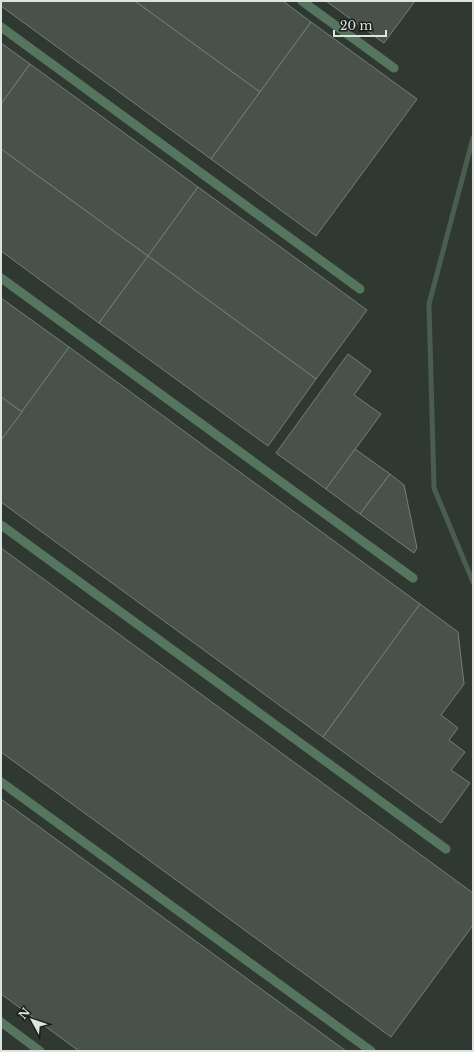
<svg xmlns="http://www.w3.org/2000/svg" width="474" height="1052" font-family="'Libre Baskerville',serif">
<style>
.lines{fill:none;stroke-linecap:round;stroke-linejoin:round}
.stream{stroke:#495d50;stroke-width:5}
.building{fill:#49514b;stroke:#757e77}
.lane{stroke:#56755f;stroke-width:9}
</style>
<rect width="100%" height="100%" fill="#303832"/>
<g class="lines">
<path class="stream" d="M 473,138 L 429,304 L 434,488 L 473,582"/>
</g>
<g class="building">
<path d="M 1,1 L 135,1 L 260,92 L 211,159 L 1,6 Z"/>
<path d="M 135,1 L 283,1 L 311,22 L 260,92 Z"/>
<path d="M 326,1 L 415,1 L 384,43 Z"/>
<path d="M 311,22 L 417,99 L 316,236 L 211,159 Z"/>
<path d="M 1,43 L 30,64 L 1,104 Z"/>
<path d="M 30,64 L 198,187 L 148,256 L 1,149 L 1,104 Z"/>
<path d="M 1,149 L 148,256 L 99,323 L 1,251 Z"/>
<path d="M 198,187 L 367,310 L 316,379 L 148,256 Z"/>
<path d="M 148,256 L 316,379 L 268,446 L 99,323 Z"/>
<path d="M 1,298 L 69,347 L 22,412 L 1,397 Z"/>
<path d="M 69,347 L 420,604 L 323,737 L 1,502 L 1,440 Z"/>
<path d="M 348,354 L 371,371 L 354,395 L 381,414 L 326,489 L 276,453 Z"/>
<path d="M 1,397 L 22,412 L 1,440 Z"/>
<path d="M 355,449 L 390,474 L 360,514 L 326,489 Z"/>
<path d="M 390,474 L 404,485 L 417,548 L 414,553 L 360,514 Z"/>
<path d="M 1,548 L 473,893 L 473,925 L 391,1037 L 1,752 Z"/>
<path d="M 420,604 L 458,632 L 464,684 L 441,715 L 458,728 L 449,740 L 465,752 L 451,770 L 470,783 L 441,823 L 323,737 Z"/>
<path d="M 1,799 L 346,1051 L 79,1051 L 1,994 Z"/>
</g>
<g class="lines">
<g class="lane">
<path d="M 302,1 L 394,68"/>
<path d="M 1,27 L 360,289"/>
<path d="M 1,278 L 413,578"/>
<path d="M 1,525 L 446,849"/>
<path d="M 1,782 L 371,1051"/>
<path d="M 1,1022 L 40,1051"/>
</g>
</g>
<rect width="474" height="1052" fill="none" stroke="#dee3e0" stroke-width="4"/>
<g transform="translate(32 1020) rotate(310)" stroke="#1b1e1b" stroke-width="3" paint-order="stroke">
<path d="M0-3L7 15L0 10L-7 15Z" fill="#dee3e0"/>
<text y="-6" font-size="11" font-weight="bold" text-anchor="middle" fill="#dee3e0">N</text>
</g>
<path d="M334 30v6h52v-6" fill="none" stroke="#dee3e0" stroke-width="2"/>
<text x="340" y="30" font-size="12" fill="#dee3e0" stroke="#1b1e1b" stroke-width="3" paint-order="stroke">20 m</text>
</svg>
